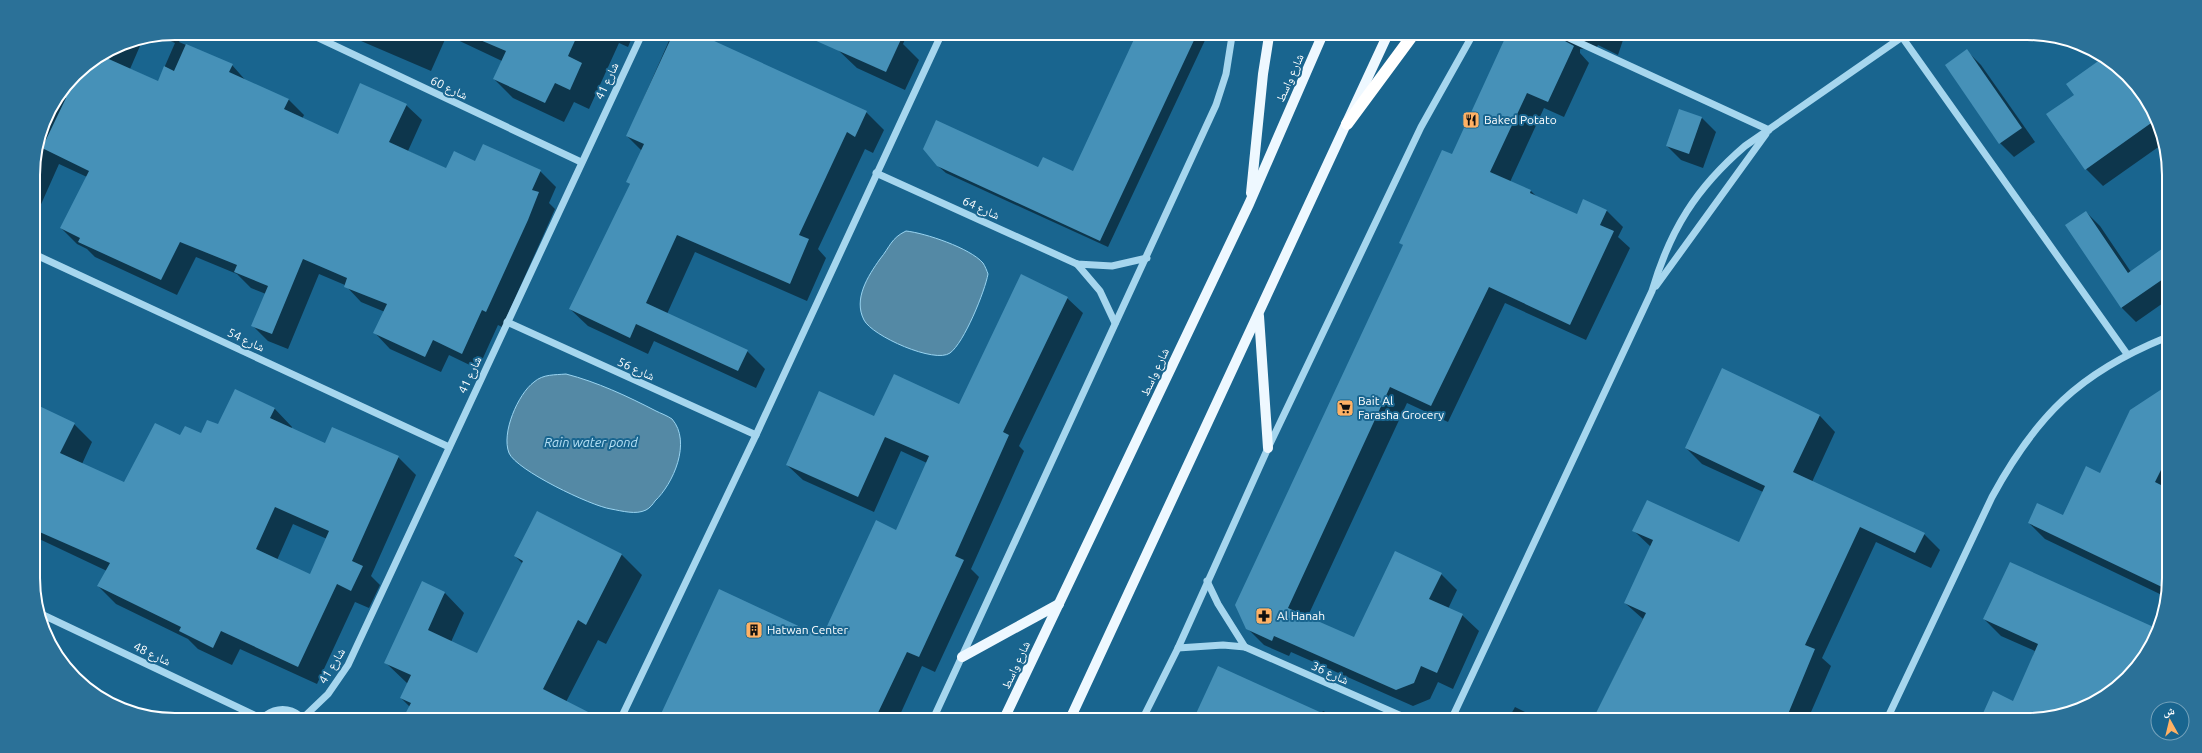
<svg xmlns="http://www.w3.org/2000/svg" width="2202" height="753" font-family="Ubuntu,'Noto Naskh Arabic',sans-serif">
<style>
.water{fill:#5489a5;stroke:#99d4f1}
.shadow{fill:#0007;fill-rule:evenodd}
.building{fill:#4691b8;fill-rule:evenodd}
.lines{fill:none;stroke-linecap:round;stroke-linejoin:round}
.minor{stroke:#a6d6ee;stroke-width:7}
.major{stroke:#eef8ff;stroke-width:10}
.highway{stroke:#fff;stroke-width:12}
.labels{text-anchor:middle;stroke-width:4;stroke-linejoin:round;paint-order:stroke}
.street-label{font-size:12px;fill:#fff;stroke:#19658f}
.poi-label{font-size:12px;fill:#fff;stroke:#19658f;text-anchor:start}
.water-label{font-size:13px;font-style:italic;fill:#b6e1f6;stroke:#19658f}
.rim{fill:none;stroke:#fff;stroke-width:2}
</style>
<rect width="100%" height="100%" fill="#19658f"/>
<g class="water">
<path d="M 906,231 C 925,233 970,248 983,263 C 985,266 987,271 988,274 C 985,291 964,343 950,353 C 935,364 872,336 864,320 C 853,299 868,276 880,259 C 890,247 891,238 906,231 Z"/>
<path d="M 566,374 C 597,382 627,396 656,411 C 660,413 668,416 672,419 C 692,442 673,484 655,501 C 653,504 650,508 646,510 C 636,515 622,511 611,509 C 591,506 516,470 509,453 C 501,433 518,394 534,382 C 543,374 555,375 566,374 Z"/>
</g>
<g class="shadow">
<path d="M 175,33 L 183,33 L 179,42 L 232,65 L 247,82 L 288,99 L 304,115 L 302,119 L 338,136 L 406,105 L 422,120 L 408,151 L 447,169 L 475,162 L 540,171 L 556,187 L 549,203 L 555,209 L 543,236 L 502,327 L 498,325 L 478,369 L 449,355 L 441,372 L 390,349 L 375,333 L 385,312 L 361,302 L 345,285 L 319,274 L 288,349 L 268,341 L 252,325 L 266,294 L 251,288 L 237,274 L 196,257 L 177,295 L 95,257 L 87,249 L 77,244 L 61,228 L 87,177 L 59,164 L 34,220 L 33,166 L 44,120 L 75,74 L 121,44 L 143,39 L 130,69 L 158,82 L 175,43 L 159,36 Z"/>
<path d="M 353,33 L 646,34 L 643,39 L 633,35 L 628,47 L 619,43 L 589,109 L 574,102 L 564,122 L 513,98 L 494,79 L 502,61 L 447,35 L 431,71 L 361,41 Z"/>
<path d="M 672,34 L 697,34 L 866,112 L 884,130 L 873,153 L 865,149 L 818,249 L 826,258 L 807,301 L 695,252 L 667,314 L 747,351 L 765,369 L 756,388 L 654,341 L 648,354 L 588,326 L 570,309 L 631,185 L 627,182 L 642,151 L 627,136 Z"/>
<path d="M 833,35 L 907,35 L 903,44 L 919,60 L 905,90 L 857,68 L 837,49 Z"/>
<path d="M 1137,35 L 1207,36 L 1108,247 L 946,173 L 938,166 L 1038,168 L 1074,172 Z"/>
<path d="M 1507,36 L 1624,37 L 1618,55 L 1598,45 L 1594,52 L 1586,48 L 1580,49 L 1580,53 L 1589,63 L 1564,117 L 1544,108 L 1510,182 L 1531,191 L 1537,197 L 1577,215 L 1584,201 L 1607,211 L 1623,227 L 1618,237 L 1630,248 L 1586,340 L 1505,303 L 1448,422 L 1407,403 L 1307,618 L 1354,639 L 1441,574 L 1457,590 L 1448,609 L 1462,615 L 1479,631 L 1453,689 L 1438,682 L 1430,699 L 1413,706 L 1291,652 L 1289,656 L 1264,645 L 1247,628 L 1404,246 L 1401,243 L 1452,156 Z"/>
<path d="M 1848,37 L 1854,37 L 1850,40 Z"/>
<path d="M 1967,51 L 1981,65 L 2035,142 L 2014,157 L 2000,143 Z"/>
<path d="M 2105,58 L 2134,81 L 2164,143 L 2103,186 L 2086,169 L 2075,95 L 2068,84 Z"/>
<path d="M 1702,118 L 1716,132 L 1703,168 L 1681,160 L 1667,146 Z"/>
<path d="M 2086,212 L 2100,226 L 2131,272 L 2166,247 L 2166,301 L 2136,322 L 2122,308 L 2066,225 Z"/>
<path d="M 1067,298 L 1083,313 L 1019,446 L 1024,451 L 971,569 L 979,577 L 935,672 L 922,666 L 899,717 L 661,716 L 720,591 L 823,638 L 897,531 L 927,463 L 901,451 L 874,512 L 803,480 L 787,465 L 875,417 L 959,405 Z"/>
<path d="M 1723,370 L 1820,416 L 1835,432 L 1812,482 L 1924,534 L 1940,550 L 1931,568 L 1876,542 L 1822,658 L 1831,666 L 1808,719 L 1594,719 L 1643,619 L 1625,603 L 1651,547 L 1634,531 L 1739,543 L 1763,492 L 1702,464 L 1686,448 Z"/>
<path d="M 2165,388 L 2164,596 L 2045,539 L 2029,523 L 2063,516 L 2100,474 L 2131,411 Z"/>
<path d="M 35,405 L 74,424 L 92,442 L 82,464 L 125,484 L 181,436 L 201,434 L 218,426 L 274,408 L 292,427 L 291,429 L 325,444 L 398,457 L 416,475 L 371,576 L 380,585 L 369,608 L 355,602 L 317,684 L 240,649 L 232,665 L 198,649 L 188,639 L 116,604 L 98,586 L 107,571 L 35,537 ZM 293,524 L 327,539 L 311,575 L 277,560 Z"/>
<path d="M 537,513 L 622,555 L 642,575 L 606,644 L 598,640 L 566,702 L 584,711 L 589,716 L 406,716 L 410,707 L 401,698 L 408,684 L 386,663 L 445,593 L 464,613 L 451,642 L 477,655 L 523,564 L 515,556 Z"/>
<path d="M 1984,619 L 2157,630 L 2145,657 L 2114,691 L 2081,709 L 2036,720 L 1969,720 L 2013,713 L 2035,651 L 2001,636 Z"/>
<path d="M 138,707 L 155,715 L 135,714 Z"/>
<path d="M 1515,707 L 1539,719 L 1509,718 Z"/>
<path d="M 1323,711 L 1338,718 L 1196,718 L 1321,714 Z"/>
</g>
<g class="building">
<path d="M 466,34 L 578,34 L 568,56 L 582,63 L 570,90 L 555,83 L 545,103 L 493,79 L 506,51 Z"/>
<path d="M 673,34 L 699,34 L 867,111 L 855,137 L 847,132 L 799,235 L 809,239 L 790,284 L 677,235 L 646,303 L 748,350 L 738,371 L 636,324 L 630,338 L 569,309 L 630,184 L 626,182 L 644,144 L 626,136 Z"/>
<path d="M 803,35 L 903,35 L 886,72 Z"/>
<path d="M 1136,35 L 1196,36 L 1100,241 L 937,166 L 923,149 L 936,120 L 1038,167 L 1043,157 L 1073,171 Z"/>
<path d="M 1506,36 L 1562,37 L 1565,41 L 1574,46 L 1548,102 L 1527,93 L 1490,172 L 1531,190 L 1530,193 L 1577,214 L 1583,199 L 1607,210 L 1600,225 L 1614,231 L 1570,325 L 1489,287 L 1431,406 L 1390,387 L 1288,608 L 1354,637 L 1395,551 L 1442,573 L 1429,599 L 1463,614 L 1437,673 L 1421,666 L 1414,683 L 1396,690 L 1274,636 L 1272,641 L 1246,629 L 1235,605 L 1403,245 L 1399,243 L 1442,150 L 1452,154 Z"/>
<path d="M 186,44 L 233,64 L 229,72 L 289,99 L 284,109 L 338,134 L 360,83 L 407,104 L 389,142 L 446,168 L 454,151 L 475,161 L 483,144 L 541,170 L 532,190 L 539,192 L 528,220 L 486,312 L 482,310 L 462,354 L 433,340 L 425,357 L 373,333 L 387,304 L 344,287 L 347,278 L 303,259 L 272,334 L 251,326 L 268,286 L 234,272 L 237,265 L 180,242 L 161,280 L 78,242 L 80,238 L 60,228 L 89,171 L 42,148 L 66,98 L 60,96 L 75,74 L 102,56 L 158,81 L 164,66 L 174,71 Z"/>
<path d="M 1967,49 L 2022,128 L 1999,144 L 1945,65 Z"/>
<path d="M 2104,57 L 2134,81 L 2154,121 L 2085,170 L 2046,114 L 2074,95 L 2066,84 Z"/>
<path d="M 1679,109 L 1702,117 L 1689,154 L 1666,146 Z"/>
<path d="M 2086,211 L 2128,273 L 2166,246 L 2166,277 L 2121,308 L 2065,225 Z"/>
<path d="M 1021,274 L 1068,297 L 1003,432 L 1009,435 L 955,556 L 964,560 L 919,657 L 907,652 L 876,717 L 660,716 L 719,589 L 822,637 L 876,520 L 896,530 L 929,456 L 885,437 L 858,497 L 786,465 L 819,391 L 874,416 L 894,374 L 959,404 Z"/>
<path d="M 1722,368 L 1820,415 L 1793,472 L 1925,533 L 1915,553 L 1860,527 L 1805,645 L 1815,649 L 1786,719 L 1593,719 L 1646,613 L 1624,603 L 1653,540 L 1632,531 L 1647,500 L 1739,542 L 1765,486 L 1685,448 Z"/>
<path d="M 2165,387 L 2165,462 L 2155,482 L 2165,487 L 2164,588 L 2028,523 L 2037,503 L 2063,515 L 2086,466 L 2100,473 L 2130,410 Z"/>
<path d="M 235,389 L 275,408 L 270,418 L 325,443 L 332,427 L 399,456 L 352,561 L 363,566 L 351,591 L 337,584 L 298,667 L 221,631 L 213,648 L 179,631 L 181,627 L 97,586 L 110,563 L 35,530 L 35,404 L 75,423 L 60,453 L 124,482 L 155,423 L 180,435 L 185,426 L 201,433 L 207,420 L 218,424 ZM 275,507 L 329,531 L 310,574 L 256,549 Z"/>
<path d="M 537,511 L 622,554 L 586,625 L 578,620 L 543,689 L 596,716 L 404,716 L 411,703 L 400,698 L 411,675 L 384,663 L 422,581 L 445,592 L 428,630 L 477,653 L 523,561 L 514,556 Z"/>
<path d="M 2010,562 L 2158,629 L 2145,657 L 2114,691 L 2081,709 L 2036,720 L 1980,720 L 1993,691 L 2013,701 L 2038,644 L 1983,619 Z"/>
<path d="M 1218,666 L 1333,718 L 1194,718 Z"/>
</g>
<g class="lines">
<g class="minor">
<path d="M 308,33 L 581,162"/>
<path d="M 1567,37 L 1769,130"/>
<path d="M 876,173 L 1077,264 L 1112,266 L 1147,258"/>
<path d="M 34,254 L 449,447"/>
<path d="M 1077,264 L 1100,291 L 1115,323"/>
<path d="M 1656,286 L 1766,134"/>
<path d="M 507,322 L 756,435"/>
<path d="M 1207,581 L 1218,604 L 1245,647"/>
<path d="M 39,613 L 254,715"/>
<path d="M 1178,648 L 1223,645 L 1245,647 L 1406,718"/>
<path d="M 266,715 C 276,708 289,707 300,716"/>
<path d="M 305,716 L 328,694 L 348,665 L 642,34"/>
<path d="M 622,716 L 756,435 L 941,35"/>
<path d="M 934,717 L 1216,105 L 1226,74 L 1232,36"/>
<path d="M 1143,718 L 1178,648 L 1268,448 L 1421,127 L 1472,36"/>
<path d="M 1452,718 L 1652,291 C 1670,230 1696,188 1745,146 L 1902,37 L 2127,354"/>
<path d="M 1887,719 L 1992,497 C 2036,416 2079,373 2165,338"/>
</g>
<g class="major">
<path d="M 1251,193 L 1263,74 L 1269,36"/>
<path d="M 1259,316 L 1268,448"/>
<path d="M 962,657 L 1059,604"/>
<path d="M 1005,717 L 1249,204 L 1322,36"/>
<path d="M 1071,717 L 1387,36"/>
</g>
<path class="highway" d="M 1347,124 L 1412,36"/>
</g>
<defs>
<g id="restaurant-square" transform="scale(0.9)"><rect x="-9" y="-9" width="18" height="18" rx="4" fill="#ffb164" stroke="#19658f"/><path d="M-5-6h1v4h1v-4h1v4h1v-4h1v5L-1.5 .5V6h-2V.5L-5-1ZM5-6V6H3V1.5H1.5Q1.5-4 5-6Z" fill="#111"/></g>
<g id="supermarket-square" transform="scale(0.9)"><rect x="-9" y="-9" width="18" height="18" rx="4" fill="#ffb164" stroke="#19658f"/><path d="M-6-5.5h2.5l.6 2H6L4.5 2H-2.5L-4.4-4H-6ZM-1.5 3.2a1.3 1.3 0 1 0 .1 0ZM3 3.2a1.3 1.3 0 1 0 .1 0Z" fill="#111"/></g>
<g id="pharmacy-square" transform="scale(0.9)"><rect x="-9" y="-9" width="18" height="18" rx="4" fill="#ffb164" stroke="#19658f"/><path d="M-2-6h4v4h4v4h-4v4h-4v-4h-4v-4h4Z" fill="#111"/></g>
<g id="building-square" transform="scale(0.9)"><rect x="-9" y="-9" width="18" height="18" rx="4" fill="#ffb164" stroke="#19658f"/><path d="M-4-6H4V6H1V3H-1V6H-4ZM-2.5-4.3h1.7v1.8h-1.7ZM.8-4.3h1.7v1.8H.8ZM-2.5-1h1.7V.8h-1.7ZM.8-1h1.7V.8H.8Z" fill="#111"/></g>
</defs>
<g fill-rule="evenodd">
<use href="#restaurant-square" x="1471" y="120"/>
<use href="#supermarket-square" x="1345" y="408"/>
<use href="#pharmacy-square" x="1264" y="616"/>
<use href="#building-square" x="754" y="630"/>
</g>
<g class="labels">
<g class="street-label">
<text transform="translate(1290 78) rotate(-66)" y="4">شارع واسط</text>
<text transform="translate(607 81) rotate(-65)" y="4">شارع 41</text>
<text transform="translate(449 88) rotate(25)" y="4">شارع 60</text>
<text transform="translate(981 208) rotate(24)" y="4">شارع 64</text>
<text transform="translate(246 340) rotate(25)" y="4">شارع 54</text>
<text transform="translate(636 369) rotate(24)" y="4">شارع 56</text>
<text transform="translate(1155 372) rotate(-65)" y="4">شارع واسط</text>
<text transform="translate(470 375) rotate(-65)" y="4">شارع 41</text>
<text transform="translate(152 654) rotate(25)" y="4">شارع 48</text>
<text transform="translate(1016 665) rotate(-65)" y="4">شارع واسط</text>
<text transform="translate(332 666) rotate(-59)" y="4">شارع 41</text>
<text transform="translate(1330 673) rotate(24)" y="4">شارع 36</text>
</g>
<g class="poi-label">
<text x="1484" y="124">Baked Potato</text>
<text x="1358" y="405">Bait Al<tspan x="1358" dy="14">Farasha Grocery</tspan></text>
<text x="1277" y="620">Al Hanah</text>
<text x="767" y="634">Hatwan Center</text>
</g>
<g class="water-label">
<text x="591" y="447">Rain water pond</text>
</g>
</g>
<path d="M0 0H2202V753H0ZM175 40H2027A135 135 0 0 1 2162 175V578A135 135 0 0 1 2027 713H175A135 135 0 0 1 40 578V175A135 135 0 0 1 175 40Z" fill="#2b7198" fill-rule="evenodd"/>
<path class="rim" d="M175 40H2027A135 135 0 0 1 2162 175V578A135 135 0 0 1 2027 713H175A135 135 0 0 1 40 578V175A135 135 0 0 1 175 40Z"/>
<g transform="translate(2170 721) rotate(352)"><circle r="19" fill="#19658f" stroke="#75a3bc"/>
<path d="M0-3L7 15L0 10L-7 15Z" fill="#ffb164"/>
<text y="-6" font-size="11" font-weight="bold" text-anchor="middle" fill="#ffffff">ش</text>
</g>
</svg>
